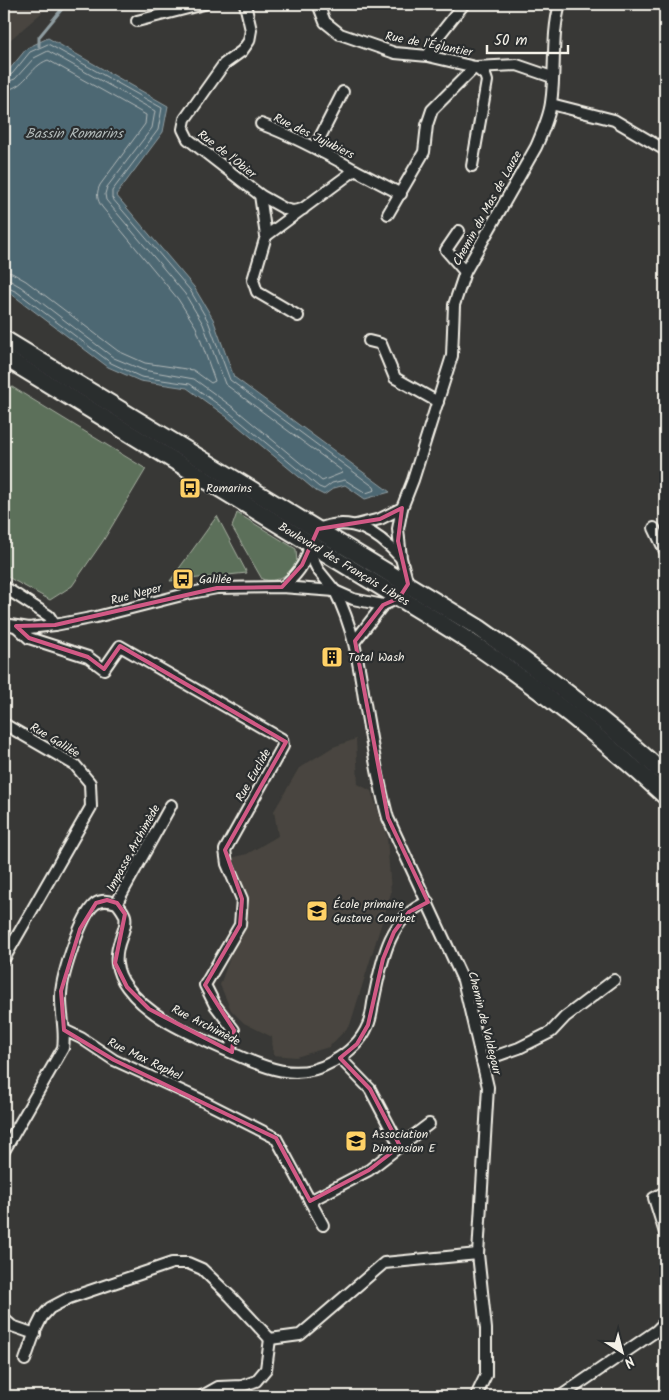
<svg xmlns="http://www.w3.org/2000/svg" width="669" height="1400" font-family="Kalam,sans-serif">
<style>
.built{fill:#48453f}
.green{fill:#5b6f5a;stroke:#a8b0a1}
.water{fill:#4e6773;stroke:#909ea2}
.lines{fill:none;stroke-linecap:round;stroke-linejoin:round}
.shore{stroke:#b2bab9;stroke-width:1}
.stream{stroke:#909ea2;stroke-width:3}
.street-casing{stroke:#f4f1e8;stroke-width:14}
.primary-casing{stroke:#f4f1e8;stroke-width:20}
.street{stroke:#2a2d2e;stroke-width:10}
.primary{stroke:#2a2d2e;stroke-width:16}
.marked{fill:none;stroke:#d15985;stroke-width:4;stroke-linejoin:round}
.labels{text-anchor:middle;stroke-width:4.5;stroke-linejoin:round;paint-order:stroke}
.street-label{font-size:12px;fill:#f4f1e8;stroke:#2a2d2e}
.poi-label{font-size:12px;fill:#f4f1e8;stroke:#2a2d2e;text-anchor:start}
.water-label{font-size:14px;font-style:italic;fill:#b2bab9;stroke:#2a2d2e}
</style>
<rect width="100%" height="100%" fill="#383836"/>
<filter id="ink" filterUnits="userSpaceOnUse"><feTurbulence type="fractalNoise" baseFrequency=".02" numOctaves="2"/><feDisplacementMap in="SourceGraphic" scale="10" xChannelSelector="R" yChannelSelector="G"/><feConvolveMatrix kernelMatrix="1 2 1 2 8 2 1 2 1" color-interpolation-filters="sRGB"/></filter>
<g filter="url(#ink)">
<g class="built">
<path d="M 4,4 L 52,4 L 4,45 Z"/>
<path d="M 356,739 L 358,784 L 371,791 L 387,836 L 391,893 L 350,1025 L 329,1047 L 296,1057 L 273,1055 L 272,1037 L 244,1023 L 231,1010 L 220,985 L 230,957 L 247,925 L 248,897 L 231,858 L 247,854 L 278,836 L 274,811 L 299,768 L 333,747 Z"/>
</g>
<g class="green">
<path d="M 4,382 L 146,469 L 103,541 L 72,586 L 50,600 L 4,575 Z"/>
<path d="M 237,513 L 296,549 L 297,564 C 288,574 277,584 262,579 L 232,527 Z"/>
<path d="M 217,516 L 247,573 L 170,581 Z"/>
</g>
<path class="water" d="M 48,38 L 168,106 L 163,132 L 116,195 L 194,287 L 213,319 L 234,377 L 390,492 L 365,499 L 345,485 L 334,488 L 324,495 L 316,491 L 227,417 L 187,388 L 140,381 L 108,367 L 14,296 L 4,290 L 4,73 L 9,70 L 27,48 Z"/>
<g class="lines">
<g class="shore">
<path d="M 4,77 L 12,74 L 30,52 L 48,44 L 162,108 L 158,130 L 112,191 L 112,198 L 190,290 L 208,321 L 230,380 L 374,487 L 375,490 L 366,493 L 345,480 L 332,483 L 324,489 L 319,487 L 230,413 L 190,384 L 141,377 L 111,363 L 17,292 L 4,286"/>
<path d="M 4,83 L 15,79 L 34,58 L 48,51 L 155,111 L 152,128 L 107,187 L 105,194 L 106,200 L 185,294 L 203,324 L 225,384 L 341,470 L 342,473 L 322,481 L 234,408 L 194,379 L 143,370 L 114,358 L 21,287 L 9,280 L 4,280"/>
<path d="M 4,90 C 25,89 30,66 48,60 L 146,115 L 145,124 L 100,185 C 96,193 97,200 102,207 L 178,299 L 196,327 L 215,381 L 211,383 L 193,370 L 145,363 L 118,351 L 26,281 L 12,273 L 4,272"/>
</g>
<path class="stream" d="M 39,46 L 39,37 L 66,4"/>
<g class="street-casing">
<g id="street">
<path d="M 245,4 L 251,30 L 249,41 L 242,51 L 224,64 L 185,119 L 183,129 L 188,139 L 260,195 L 285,209 L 293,211 L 303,209"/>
<path d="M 318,4 L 325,22 L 340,34 L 395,53 L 428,56 L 475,67 L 517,65 L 552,77"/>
<path d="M 137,21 L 204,4"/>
<path d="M 428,56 L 437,38 L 464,4"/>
<path d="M 551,104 L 614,120 L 665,150"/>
<path d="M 261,124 C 294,136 325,153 355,170"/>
<path d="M 315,147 L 343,92"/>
<path d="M 260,195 L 266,236 L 253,280 L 257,292 L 298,316"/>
<path d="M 388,214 L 424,152 L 427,125 L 432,110 L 475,67 L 485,75 L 487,81 L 472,166"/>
<path d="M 459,231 L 446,250 L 465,272"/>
<path d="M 266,236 L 355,170 L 401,194"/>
<path d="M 369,341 L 381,344 L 395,378 L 438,402"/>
<path d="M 356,525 L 380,519 L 402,508"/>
<path d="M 654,528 L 665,551"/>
<path d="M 317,530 C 351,514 378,533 400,557"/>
<path d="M 309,552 L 318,570 L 335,591 L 353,599 L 383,605 L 399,598 L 408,584 L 401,558 L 398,529 L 402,508 L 413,480 L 452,356 L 454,305 L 465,272 L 536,147 C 542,133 549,118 551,103 C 556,70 551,36 560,4"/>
<path d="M 4,587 L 49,616 L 55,625"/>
<path d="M 282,587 C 294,578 307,563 309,547"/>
<path d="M 335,591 C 353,627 358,659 364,698 C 371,738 377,778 388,818 L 463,980 L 488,1087 L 478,1254 L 486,1329 L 486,1375 L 476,1396"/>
<path d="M 4,599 L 8,590"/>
<path d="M 4,624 L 29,628 L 55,625 L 96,617 L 186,594 L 217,588 L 282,587 L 335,591"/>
<path d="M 16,626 L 29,638 L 88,657 L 104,669 L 120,646 L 282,739 L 283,746 L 225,850 L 227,864 L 242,899 L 240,925 L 205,985 L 215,1005 L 234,1030 L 233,1041 L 229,1051"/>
<path d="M 355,641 L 383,605"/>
<path d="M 4,724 L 75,765 L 90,783 L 91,807 L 4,959"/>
<path d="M 117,903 L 121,895 L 171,805"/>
<path d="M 64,1030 L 81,1038 L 114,1060 L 195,1097 L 276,1138 L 310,1201 L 369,1170 L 400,1146 L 370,1089 L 340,1058"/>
<path d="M 482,1061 L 519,1048 L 551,1032 L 565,1017 L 614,980"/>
<path d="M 400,1146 L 429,1124"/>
<path d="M 4,1151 L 63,1048 C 66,1030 60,1012 61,994 C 62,975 81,915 95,904 C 102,899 110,901 117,903 C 120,907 124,912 125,916 C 127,924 123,931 121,938 C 114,956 115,971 127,987 C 151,1020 196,1036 232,1053 C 265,1068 297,1082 332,1062 C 347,1054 361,1042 368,1025 C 371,1019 372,1010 373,1003 C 381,966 387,917 428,902"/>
<path d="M 665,1192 L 654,1198 L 665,1233"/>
<path d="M 310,1201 L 323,1225"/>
<path d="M 4,1319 L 12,1326 L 35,1334"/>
<path d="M 25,1360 L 36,1329 L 42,1317 L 50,1308 L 69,1298 L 172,1263 L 188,1263 L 202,1269 L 231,1297 L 270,1339 L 300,1335 L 384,1263 L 478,1254"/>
<path d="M 202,1396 L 218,1387 L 242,1386 L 256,1381 L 266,1369 L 270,1339"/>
<path d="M 561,1396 L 656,1331 L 665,1322"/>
</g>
</g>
<g class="primary-casing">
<g id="primary">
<path d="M 4,339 L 479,628 C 544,674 607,721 665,775"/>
<path d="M 4,357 C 106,420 209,481 311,544 C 366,579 424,611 478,647 C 544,692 607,742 665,796"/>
</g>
</g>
<use href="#street" class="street"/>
<use href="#primary" class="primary"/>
</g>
</g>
<path class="marked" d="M 402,508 L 398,541 L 408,584 L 399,598 L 383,605 L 355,641 L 388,818 L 428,902 L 409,912 L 394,932 L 383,959 L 368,1025 L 357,1044 L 340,1058 L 370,1089 L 400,1146 L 369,1170 L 310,1201 L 276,1138 L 114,1060 L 64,1030 L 61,991 L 80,929 L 96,903 L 107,900 L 117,903 L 125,914 L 115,963 L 127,987 L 149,1009 L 232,1052 L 234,1030 L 205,985 L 240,925 L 242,899 L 225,850 L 286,742 L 120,646 L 104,669 L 88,657 L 29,638 L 16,626 L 55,625 L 217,588 L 282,587 L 302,565 L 318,529 L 380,519 Z"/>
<defs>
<g id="bus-square" transform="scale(1.125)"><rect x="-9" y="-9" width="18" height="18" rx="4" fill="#ffd166" stroke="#2a2d2e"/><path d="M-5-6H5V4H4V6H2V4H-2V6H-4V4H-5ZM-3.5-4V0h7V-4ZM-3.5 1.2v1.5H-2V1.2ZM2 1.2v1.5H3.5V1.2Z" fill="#111"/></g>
<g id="building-square" transform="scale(1.125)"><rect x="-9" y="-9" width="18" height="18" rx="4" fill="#ffd166" stroke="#2a2d2e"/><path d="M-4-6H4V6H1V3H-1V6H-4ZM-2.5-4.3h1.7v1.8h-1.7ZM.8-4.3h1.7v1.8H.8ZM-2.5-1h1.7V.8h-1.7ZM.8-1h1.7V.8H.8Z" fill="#111"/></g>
<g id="school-square" transform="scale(1.125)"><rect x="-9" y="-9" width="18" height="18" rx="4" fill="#ffd166" stroke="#2a2d2e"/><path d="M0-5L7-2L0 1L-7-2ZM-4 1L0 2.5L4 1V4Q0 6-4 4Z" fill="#111"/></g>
<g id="university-square" transform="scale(1.125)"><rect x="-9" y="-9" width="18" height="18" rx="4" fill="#ffd166" stroke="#2a2d2e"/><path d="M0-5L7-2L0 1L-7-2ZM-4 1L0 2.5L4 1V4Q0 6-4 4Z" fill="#111"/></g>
</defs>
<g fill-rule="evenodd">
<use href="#bus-square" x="190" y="488"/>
<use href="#bus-square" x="183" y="579"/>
<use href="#building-square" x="332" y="657"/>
<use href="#school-square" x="317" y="911"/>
<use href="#university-square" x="356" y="1141"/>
</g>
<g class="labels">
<g class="street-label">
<text transform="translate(429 44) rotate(11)" y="4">Rue de l'Églantier</text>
<text transform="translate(314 136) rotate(26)" y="4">Rue des Jujubiers</text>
<text transform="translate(227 154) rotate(38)" y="4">Rue de l'Obier</text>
<text transform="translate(487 208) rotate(-61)" y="4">Chemin du Mas de Lauze</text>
<text transform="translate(344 564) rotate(31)" y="4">Boulevard des Français Libres</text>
<text transform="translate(136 594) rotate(-15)" y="4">Rue Neper</text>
<text transform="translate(55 740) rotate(31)" y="4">Rue Galilée</text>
<text transform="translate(253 775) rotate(-60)" y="4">Rue Euclide</text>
<text transform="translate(133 848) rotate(-61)" y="4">Impasse Archimède</text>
<text transform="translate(485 1023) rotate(76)" y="4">Chemin de Valdegour</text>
<text transform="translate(206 1025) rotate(27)" y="4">Rue Archimède</text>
<text transform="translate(145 1059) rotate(26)" y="4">Rue Max Raphel</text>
</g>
<g class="poi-label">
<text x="206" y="492">Romarins</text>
<text x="199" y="583">Galilée</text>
<text x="348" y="661">Total Wash</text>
<text x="333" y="908">École primaire<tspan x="333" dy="14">Gustave Courbet</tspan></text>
<text x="372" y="1138">Association<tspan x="372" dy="14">Dimension E</tspan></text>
</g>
<g class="water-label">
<text x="74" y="138">Bassin Romarins</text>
</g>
</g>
<rect width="669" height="1400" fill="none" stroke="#2a2d2e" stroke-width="20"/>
<rect x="10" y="10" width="649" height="1380" fill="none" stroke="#f4f1e8" stroke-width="2" filter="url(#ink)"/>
<g transform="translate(622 1352) rotate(144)" stroke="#2a2d2e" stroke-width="4" paint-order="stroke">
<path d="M0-4L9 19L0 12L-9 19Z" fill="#f4f1e8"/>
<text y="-8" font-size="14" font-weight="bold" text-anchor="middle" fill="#f4f1e8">N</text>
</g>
<path d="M487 45v8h81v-8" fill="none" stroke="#f4f1e8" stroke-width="2.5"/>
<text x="494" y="45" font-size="15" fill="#f4f1e8" stroke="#2a2d2e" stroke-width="4" paint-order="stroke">50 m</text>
</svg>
